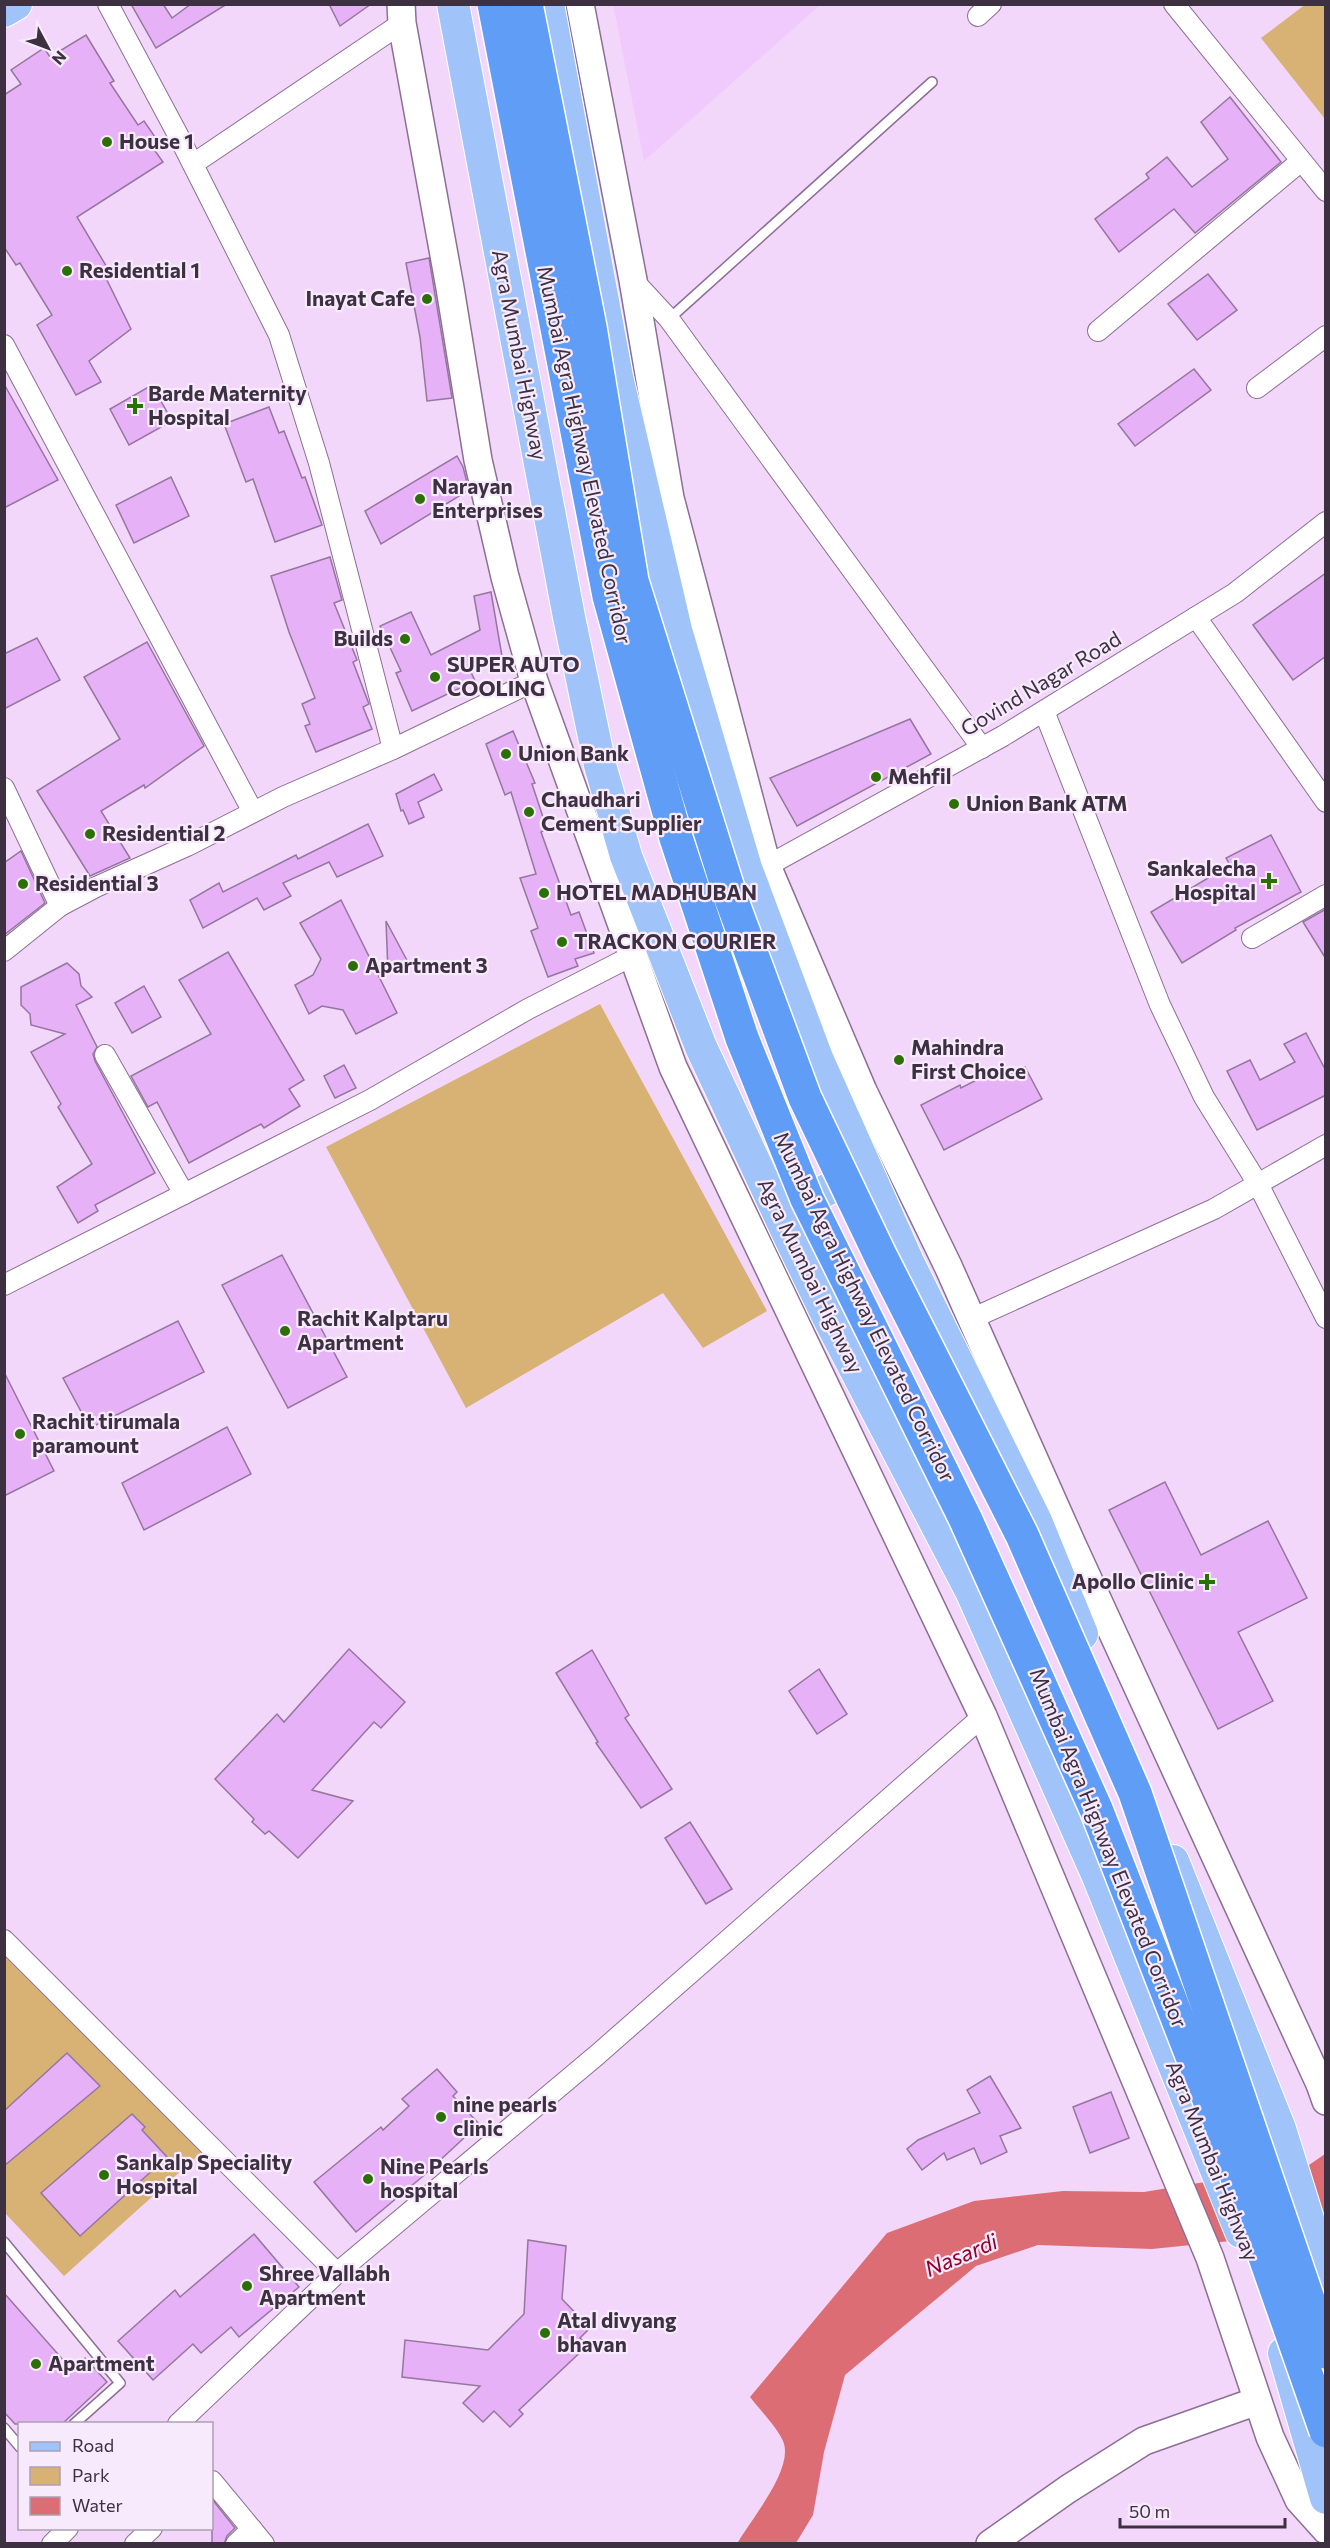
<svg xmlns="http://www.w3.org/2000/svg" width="1330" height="2548" font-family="Commissioner,sans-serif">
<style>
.built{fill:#f0cafc}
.green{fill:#d8b175}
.water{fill:#dd6d74}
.building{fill:#e6b1f7;stroke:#94769e;stroke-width:1.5}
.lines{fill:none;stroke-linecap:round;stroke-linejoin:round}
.lane-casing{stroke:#8d6e96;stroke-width:12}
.street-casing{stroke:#8d6e96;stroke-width:22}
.secondary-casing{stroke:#8d6e96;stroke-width:30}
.primary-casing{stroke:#fff;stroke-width:34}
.lane{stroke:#fff;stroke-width:9}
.street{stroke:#fff;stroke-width:20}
.secondary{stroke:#fff;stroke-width:27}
.primary{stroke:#a0c4fa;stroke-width:32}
.highway-bridge-casing{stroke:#fff;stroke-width:36;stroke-linecap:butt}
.highway-bridge{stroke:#609df6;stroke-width:33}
.poi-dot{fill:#2d6f07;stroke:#f7eafc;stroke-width:2}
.labels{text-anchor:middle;stroke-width:4.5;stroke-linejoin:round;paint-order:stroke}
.poi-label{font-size:21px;font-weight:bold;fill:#3d3041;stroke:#f7eafc;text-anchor:start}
.street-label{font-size:21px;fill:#3d3041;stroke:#f7eafc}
.water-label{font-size:22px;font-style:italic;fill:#930027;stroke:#f7eafc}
</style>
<rect width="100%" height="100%" fill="#f2d7fa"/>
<path class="built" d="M 613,4 L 820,4 L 820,5 L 644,161 Z"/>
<g class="green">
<path d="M 1306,4 L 1325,5 L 1325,119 L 1261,38 Z"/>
<path d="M 600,1004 L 767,1311 L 703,1348 L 663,1293 L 466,1408 L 326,1147 Z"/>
<path d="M 5,1949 L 203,2151 L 64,2276 L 5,2213 Z"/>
</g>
<path class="water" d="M 1325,2154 L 1325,2217 L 1250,2239 L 1152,2249 L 1038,2245 L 976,2266 L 845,2375 L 824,2452 L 813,2515 L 796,2543 L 737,2544 C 750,2520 795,2469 783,2441 C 777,2427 759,2409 750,2397 L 887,2233 L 974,2201 L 1063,2191 L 1144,2192 L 1309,2165 Z"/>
<g class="building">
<path d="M 131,4 L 163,4 L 172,18 L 191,4 L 227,4 L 156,48 Z"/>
<path d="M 329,4 L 371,4 L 340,26 Z"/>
<path d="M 86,35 L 114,81 L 110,83 L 138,125 L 144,121 L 155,137 L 148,141 L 163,162 L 77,217 L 108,269 L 103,272 L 131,329 L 89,361 L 101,382 L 76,395 L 37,325 L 52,315 L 20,263 L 16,265 L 4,247 L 4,95 L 21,84 L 11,70 L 44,48 L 50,57 Z"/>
<path d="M 1230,97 L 1281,162 L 1195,233 L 1174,209 L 1119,252 L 1095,219 L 1149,178 L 1146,174 L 1167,157 L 1192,187 L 1228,159 L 1201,122 Z"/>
<path d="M 429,258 L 452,398 L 427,401 L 420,337 L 406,263 Z"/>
<path d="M 1208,274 L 1237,310 L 1197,340 L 1168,304 Z"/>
<path d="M 1194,369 L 1211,390 L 1135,446 L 1118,424 Z"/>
<path d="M 4,384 L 58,480 L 4,508 Z"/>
<path d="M 152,385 L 172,421 L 129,445 L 110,409 Z"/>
<path d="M 269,407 L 279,433 L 284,431 L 302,478 L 305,477 L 322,525 L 275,542 L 253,479 L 246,482 L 224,424 Z"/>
<path d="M 457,456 L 463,467 L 469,490 L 381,544 L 365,511 Z"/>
<path d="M 171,477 L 189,516 L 134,543 L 116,505 Z"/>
<path d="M 330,557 L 342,600 L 334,603 L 357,660 L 353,662 L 369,704 L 363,707 L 372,729 L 316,752 L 305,726 L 310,724 L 302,704 L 315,698 L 289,632 L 271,576 Z"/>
<path d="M 1326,573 L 1326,656 L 1293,680 L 1253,625 Z"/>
<path d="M 491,592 L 503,662 L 470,670 L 475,681 L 412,711 L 396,673 L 401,671 L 380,626 L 411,612 L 431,655 L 480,630 L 474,596 Z"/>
<path d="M 37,638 L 60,680 L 4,709 L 4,654 Z"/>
<path d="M 147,642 L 204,746 L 145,788 L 144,785 L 101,811 L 130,858 L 90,876 L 37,791 L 120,739 L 84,677 Z"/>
<path d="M 910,719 L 931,754 L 797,826 L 770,778 Z"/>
<path d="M 513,731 L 535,783 L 532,784 L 547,829 L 541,832 L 571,915 L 579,912 L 594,953 L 575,959 L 578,966 L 548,977 L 531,931 L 538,928 L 520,878 L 536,874 L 511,792 L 505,795 L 486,744 Z"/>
<path d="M 434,774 L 442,790 L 418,802 L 424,817 L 409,824 L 403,810 L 401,811 L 396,794 Z"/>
<path d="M 368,824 L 383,856 L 337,877 L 329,862 L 283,883 L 291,896 L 264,910 L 257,898 L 203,928 L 190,900 L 219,883 L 223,892 L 296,855 L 298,859 Z"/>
<path d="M 1271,835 L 1301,892 L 1235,928 L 1236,930 L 1182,963 L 1151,912 L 1230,865 L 1226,858 Z"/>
<path d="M 21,851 L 45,903 L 4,935 L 4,863 Z"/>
<path d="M 341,900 L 397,1013 L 356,1034 L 343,1010 L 322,1006 L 309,1014 L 295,985 L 313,975 L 321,959 L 300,923 Z"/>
<path d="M 1326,909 L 1326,959 L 1303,922 Z"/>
<path d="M 386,921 L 409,964 L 388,972 Z"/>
<path d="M 228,952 L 304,1080 L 289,1089 L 300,1106 L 264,1128 L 261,1124 L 189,1163 L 157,1102 L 148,1107 L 131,1076 L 211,1034 L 179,980 Z"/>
<path d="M 67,963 L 79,974 L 81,986 L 92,997 L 76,1005 L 97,1047 L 93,1054 L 95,1061 L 155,1173 L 95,1205 L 98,1211 L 78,1223 L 57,1187 L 92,1164 L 58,1107 L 61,1104 L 31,1052 L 65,1034 L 31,1025 L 30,1014 L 21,1005 L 21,987 Z"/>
<path d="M 144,986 L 161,1017 L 132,1033 L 115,1003 Z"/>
<path d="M 1306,1033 L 1326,1071 L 1326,1095 L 1257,1130 L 1227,1071 L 1250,1060 L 1260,1080 L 1295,1062 L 1284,1044 Z"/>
<path d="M 344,1065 L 356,1088 L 335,1098 L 324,1076 Z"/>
<path d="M 1025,1067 L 1042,1099 L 944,1150 L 921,1105 L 960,1085 L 961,1088 L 1000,1068 L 1005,1078 Z"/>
<path d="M 282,1255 L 347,1377 L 288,1408 L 222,1285 Z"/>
<path d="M 178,1321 L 204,1372 L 90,1428 L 63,1378 Z"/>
<path d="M 4,1372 L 54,1471 L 4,1496 Z"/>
<path d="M 227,1427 L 251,1474 L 144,1530 L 122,1483 Z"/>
<path d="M 1165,1482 L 1201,1555 L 1268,1521 L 1307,1598 L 1238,1632 L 1273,1701 L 1218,1729 L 1109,1510 Z"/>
<path d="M 349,1649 L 405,1702 L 381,1728 L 374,1722 L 312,1790 L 353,1801 L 298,1858 L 269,1831 L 265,1834 L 252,1822 L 254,1819 L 215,1779 L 277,1714 L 284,1722 Z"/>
<path d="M 592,1650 L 629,1715 L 625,1718 L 672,1789 L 641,1808 L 596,1743 L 598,1742 L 556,1673 Z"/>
<path d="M 819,1669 L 847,1714 L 817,1734 L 789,1691 Z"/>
<path d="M 690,1822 L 732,1889 L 706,1904 L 665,1838 Z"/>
<path d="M 67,2053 L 100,2086 L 4,2166 L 4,2111 Z"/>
<path d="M 437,2069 L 457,2092 L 453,2096 L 479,2124 L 422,2177 L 356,2232 L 314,2182 L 381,2127 L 383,2130 L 409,2106 L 402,2099 Z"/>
<path d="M 990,2076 L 1021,2128 L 1000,2136 L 1007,2152 L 981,2164 L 974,2148 L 947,2160 L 944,2153 L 922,2170 L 907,2149 L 918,2140 L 980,2113 L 967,2090 Z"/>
<path d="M 1111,2092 L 1129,2138 L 1090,2153 L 1073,2107 Z"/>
<path d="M 132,2114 L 145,2127 L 142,2130 L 167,2157 L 80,2236 L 41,2193 Z"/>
<path d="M 254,2234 L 299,2287 L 239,2337 L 231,2327 L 201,2353 L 193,2344 L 153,2380 L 118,2341 L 175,2290 L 180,2297 Z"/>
<path d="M 528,2240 L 566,2246 L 562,2299 L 590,2328 L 580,2338 L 588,2345 L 519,2410 L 523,2414 L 510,2427 L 494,2411 L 483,2422 L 463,2403 L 480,2386 L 402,2377 L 405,2340 L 488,2350 L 524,2314 Z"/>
<path d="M 4,2293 L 72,2370 L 85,2358 L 107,2382 L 62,2424 L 15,2424 L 4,2412 Z"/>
<path d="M 212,2499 L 235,2528 L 227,2536 L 224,2544 L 212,2544 Z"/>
</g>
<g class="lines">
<g class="lane-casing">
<g id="lane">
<path d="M 669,319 L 932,82"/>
<path d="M 4,2242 L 120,2383 L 74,2424"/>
<path d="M 4,2428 L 20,2447"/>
</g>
</g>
<g class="street-casing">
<g id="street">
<path d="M 108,4 L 178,135 L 279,335 L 319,463 L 393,749"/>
<path d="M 1174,4 L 1326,191"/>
<path d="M 978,16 L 991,4"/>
<path d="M 193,164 L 402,23"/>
<path d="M 633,280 L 669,319 L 982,748"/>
<path d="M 1098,331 L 1301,161"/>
<path d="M 4,345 L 253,812"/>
<path d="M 1257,388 L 1326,336"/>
<path d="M 1196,617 L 1326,802"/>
<path d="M 1044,711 L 1160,1005 L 1204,1097 L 1258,1184 L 1326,1318"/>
<path d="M 4,788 L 60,906"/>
<path d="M 767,866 L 1003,736 L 1196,617 L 1235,593 L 1326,522"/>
<path d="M 1252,938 L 1326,895"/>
<path d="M 4,951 L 60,906 L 96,887 L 187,846 L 283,797 L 393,749 L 534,681"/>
<path d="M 105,1055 L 184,1194"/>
<path d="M 4,1285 L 370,1100 L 528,1009 L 632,956"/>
<path d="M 971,1319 L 1214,1209 L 1326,1145"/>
<path d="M 4,1940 L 337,2273"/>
<path d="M 178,2424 L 337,2273 L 597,2055 L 983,1716"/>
<path d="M 212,2481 L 264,2544"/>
<path d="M 52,2544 L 68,2528"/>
<path d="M 135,2544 L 152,2528"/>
<path d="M 236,2544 L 252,2529"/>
</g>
</g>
<g class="secondary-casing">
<g id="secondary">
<path d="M 401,4 L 402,23 L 450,288 L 478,460 L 505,577 L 534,681 L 673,1067 L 983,1716 L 1210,2258 L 1270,2437 L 1299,2500 L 1326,2530"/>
<path d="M 580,4 L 633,280 L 670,498 L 767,866 L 863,1091 L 948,1266 L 1071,1542 L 1320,2084 L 1326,2101"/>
<path d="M 990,2544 L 1068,2489 L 1144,2441 L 1257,2401"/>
</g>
</g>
<g class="primary-casing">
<g id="primary">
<path d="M 453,4 L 569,617 L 600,765 L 626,856 L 701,1047 L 790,1238 L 828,1317 L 971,1591 L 1097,1874 L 1241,2232"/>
<path d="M 548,4 L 617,377 L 676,630 L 746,868 L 817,1058 L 908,1262 L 1036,1521 L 1082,1634"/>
<path d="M 4,11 L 16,4"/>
<path d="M 784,1210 L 867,1171"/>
<path d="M 1173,1861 L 1280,2129 L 1326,2277"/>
<path d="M 1284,2353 L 1326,2498"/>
</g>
</g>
<use href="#lane" class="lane"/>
<use href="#street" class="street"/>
<use href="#secondary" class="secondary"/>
<use href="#primary" class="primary"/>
<g class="highway-bridge-casing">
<g id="highway-bridge">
<path d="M 494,4 L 609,596 L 676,838 L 742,1038 L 807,1199 L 965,1518 L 1096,1809 L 1217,2120 L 1326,2431"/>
<path d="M 526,4 L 590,327 L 632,581 L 732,901 L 805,1098 L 881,1257 L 1022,1535 L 1135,1793 L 1326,2352"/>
</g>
</g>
<use href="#highway-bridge" class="highway-bridge"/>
</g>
<g class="poi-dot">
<circle cx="107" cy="142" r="6"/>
<circle cx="67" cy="271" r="6"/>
<circle cx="427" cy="299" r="6"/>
<path d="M132 397h6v6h6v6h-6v6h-6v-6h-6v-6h6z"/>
<circle cx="420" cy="499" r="6"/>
<circle cx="405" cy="639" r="6"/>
<circle cx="435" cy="677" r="6"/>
<circle cx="506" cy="754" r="6"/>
<circle cx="876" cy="777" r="6"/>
<circle cx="954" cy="804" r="6"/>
<circle cx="529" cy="812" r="6"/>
<circle cx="90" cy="834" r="6"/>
<path d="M1266 872h6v6h6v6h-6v6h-6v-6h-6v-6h6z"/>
<circle cx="23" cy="884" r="6"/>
<circle cx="544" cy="893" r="6"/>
<circle cx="562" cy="942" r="6"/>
<circle cx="353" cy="966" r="6"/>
<circle cx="899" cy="1060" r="6"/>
<circle cx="285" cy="1331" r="6"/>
<circle cx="20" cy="1434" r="6"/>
<path d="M1204 1573h6v6h6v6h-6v6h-6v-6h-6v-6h6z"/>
<circle cx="441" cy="2117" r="6"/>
<circle cx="104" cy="2175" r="6"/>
<circle cx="368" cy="2179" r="6"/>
<circle cx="247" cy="2286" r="6"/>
<circle cx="545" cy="2333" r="6"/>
<circle cx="36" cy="2364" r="6"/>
</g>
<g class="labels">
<g class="poi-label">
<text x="119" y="149">House 1</text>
<text x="79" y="278">Residential 1</text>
<text x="415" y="306" text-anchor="end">Inayat Cafe</text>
<text x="148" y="401">Barde Maternity<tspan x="148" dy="24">Hospital</tspan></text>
<text x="432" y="494">Narayan<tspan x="432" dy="24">Enterprises</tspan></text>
<text x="393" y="646" text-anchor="end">Builds</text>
<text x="447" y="672">SUPER AUTO<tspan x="447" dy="24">COOLING</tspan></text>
<text x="518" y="761">Union Bank</text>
<text x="888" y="784">Mehfil</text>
<text x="541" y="807">Chaudhari<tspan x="541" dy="24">Cement Supplier</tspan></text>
<text x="966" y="811">Union Bank ATM</text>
<text x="102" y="841">Residential 2</text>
<text x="1256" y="876" text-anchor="end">Sankalecha<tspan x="1256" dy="24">Hospital</tspan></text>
<text x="35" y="891">Residential 3</text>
<text x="556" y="900">HOTEL MADHUBAN</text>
<text x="574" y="949">TRACKON COURIER</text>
<text x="365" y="973">Apartment 3</text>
<text x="911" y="1055">Mahindra<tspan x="911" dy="24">First Choice</tspan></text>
<text x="297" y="1326">Rachit Kalptaru<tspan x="297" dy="24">Apartment</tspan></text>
<text x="32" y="1429">Rachit tirumala<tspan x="32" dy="24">paramount</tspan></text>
<text x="1194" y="1589" text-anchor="end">Apollo Clinic</text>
<text x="453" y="2112">nine pearls<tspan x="453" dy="24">clinic</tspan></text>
<text x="116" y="2170">Sankalp Speciality<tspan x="116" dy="24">Hospital</tspan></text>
<text x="380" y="2174">Nine Pearls<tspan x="380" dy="24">hospital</tspan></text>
<text x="259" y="2281">Shree Vallabh<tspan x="259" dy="24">Apartment</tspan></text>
<text x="557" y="2328">Atal divyang<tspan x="557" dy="24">bhavan</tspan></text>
<text x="48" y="2371">Apartment</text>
</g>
<g class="street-label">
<text transform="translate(519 355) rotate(79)" y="7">Agra Mumbai Highway</text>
<text transform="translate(584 455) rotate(78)" y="7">Mumbai Agra Highway Elevated Corridor</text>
<text transform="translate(1041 684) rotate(-31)" y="7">Govind Nagar Road</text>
<text transform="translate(810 1276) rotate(64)" y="7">Agra Mumbai Highway</text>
<text transform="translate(864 1307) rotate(64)" y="7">Mumbai Agra Highway Elevated Corridor</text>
<text transform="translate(1108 1848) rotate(68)" y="7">Mumbai Agra Highway Elevated Corridor</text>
<text transform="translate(1212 2161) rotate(68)" y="7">Agra Mumbai Highway</text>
</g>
<g class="water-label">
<text transform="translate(961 2255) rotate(-23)" y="8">Nasardi</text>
</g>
</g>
<rect width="1330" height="2548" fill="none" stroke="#3d3041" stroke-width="12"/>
<rect x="18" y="2422" width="195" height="108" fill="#f7eafc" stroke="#ada0b1" stroke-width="1.5"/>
<rect x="30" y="2442" width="30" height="9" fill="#a0c4fa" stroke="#ada0b1" stroke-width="1.5"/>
<text x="72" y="2452" font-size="18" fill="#3d3041">Road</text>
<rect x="30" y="2467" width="30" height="18" fill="#d8b175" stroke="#ada0b1" stroke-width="1.5"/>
<text x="72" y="2482" font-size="18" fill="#3d3041">Park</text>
<rect x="30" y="2497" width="30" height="18" fill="#dd6d74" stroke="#ada0b1" stroke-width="1.5"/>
<text x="72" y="2512" font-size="18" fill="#3d3041">Water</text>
<g transform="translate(48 48) rotate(131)" stroke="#f7eafc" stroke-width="4.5" paint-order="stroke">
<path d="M0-4.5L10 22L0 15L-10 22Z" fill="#3d3041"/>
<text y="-9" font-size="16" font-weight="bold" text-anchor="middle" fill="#3d3041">N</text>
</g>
<path d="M1120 2518v9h165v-9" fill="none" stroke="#3d3041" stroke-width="3"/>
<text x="1129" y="2518" font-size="18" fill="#3d3041" stroke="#f7eafc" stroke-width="4.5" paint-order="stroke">50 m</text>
</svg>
